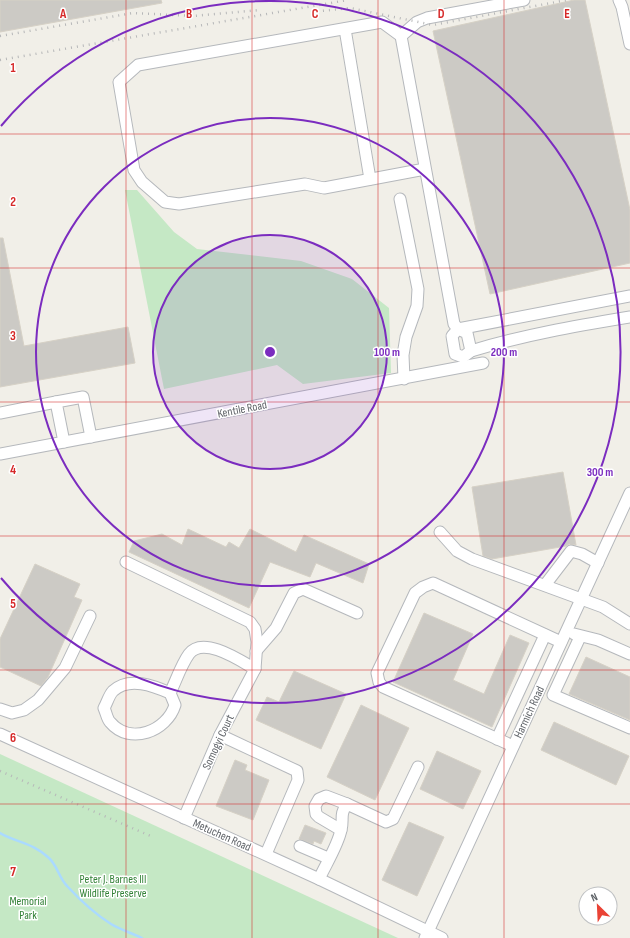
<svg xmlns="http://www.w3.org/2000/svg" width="630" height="938" font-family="'Sofia Sans Condensed',sans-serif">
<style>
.green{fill:#c5e8c5}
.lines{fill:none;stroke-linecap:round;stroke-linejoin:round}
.stream{stroke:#aadaff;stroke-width:2.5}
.building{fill:#cccac5;stroke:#d6d1c6}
.minor-casing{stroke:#b5b8bc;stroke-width:13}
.minor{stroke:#fff;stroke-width:11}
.rail{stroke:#b6b7b8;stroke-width:2.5;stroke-dasharray:1 5;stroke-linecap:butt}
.grid{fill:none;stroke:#d62828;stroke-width:1;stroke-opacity:0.55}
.ring{fill:none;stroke:#7b2cbf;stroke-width:2}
.labels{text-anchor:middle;stroke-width:3;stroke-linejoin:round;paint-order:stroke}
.street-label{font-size:12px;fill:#5f6368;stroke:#fff}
.park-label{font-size:12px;fill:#348238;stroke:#fff}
.grid-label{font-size:13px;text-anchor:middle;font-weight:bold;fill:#d62828;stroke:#fff;stroke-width:3;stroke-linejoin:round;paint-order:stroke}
.centre{fill:#7b2cbf;stroke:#fff;stroke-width:2}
.ring-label{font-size:12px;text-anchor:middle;font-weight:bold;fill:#7b2cbf;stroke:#fff;stroke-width:3;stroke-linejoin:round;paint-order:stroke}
</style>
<rect width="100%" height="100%" fill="#f1efe8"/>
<g class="green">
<path d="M 125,190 L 137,190 L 174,232 L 197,249 L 301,261 L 352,279 L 389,308 L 391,373 L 303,384 L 277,365 L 164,389 Z"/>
<path d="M 0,754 L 398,938 L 0,938 Z"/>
</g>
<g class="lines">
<path class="stream" d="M 0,833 C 18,843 33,843 49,858 C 57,865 59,878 67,886 C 80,900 95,914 111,924 C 121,930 132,933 142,938"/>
</g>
<g class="building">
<path d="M 0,0 L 161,0 L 162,3 L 0,32 Z"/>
<path d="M 574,0 L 585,0 L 630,210 L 630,263 L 490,294 L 433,31 Z"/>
<path d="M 0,238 L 3,238 L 24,346 L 128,327 L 135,363 L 0,387 Z"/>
<path d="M 563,472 L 576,545 L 569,544 L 566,546 L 492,559 L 483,556 L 472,487 Z"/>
<path d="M 188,529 L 226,547 L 229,542 L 239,548 L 250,529 L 296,552 L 304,535 L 369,564 L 363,583 L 316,563 L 310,577 L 270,562 L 249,608 L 129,552 L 134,541 L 162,534 L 182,545 Z"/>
<path d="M 35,564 L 80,584 L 74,597 L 82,600 L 48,677 L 41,686 L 0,667 L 0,639 Z"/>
<path d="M 424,613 L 473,634 L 453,680 L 484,694 L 510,635 L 529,643 L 492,727 L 393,682 Z"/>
<path d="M 586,657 L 630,677 L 630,720 L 569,694 Z"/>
<path d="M 294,671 L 346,694 L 321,749 L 256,720 L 267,697 L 279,702 Z"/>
<path d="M 361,705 L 409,728 L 375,800 L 327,777 Z"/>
<path d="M 554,722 L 629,756 L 616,785 L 541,750 Z"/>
<path d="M 437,751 L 481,771 L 463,809 L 420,789 Z"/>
<path d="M 235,760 L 247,765 L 245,770 L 269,780 L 253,820 L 216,806 Z"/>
<path d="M 409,822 L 444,837 L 417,896 L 382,880 Z"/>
<path d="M 305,825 L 326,833 L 321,844 L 314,841 L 313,844 L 299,839 Z"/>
</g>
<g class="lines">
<g class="minor-casing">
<g id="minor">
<path d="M 619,0 L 622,7 L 630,44"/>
<path d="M 345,29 L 370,179"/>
<path d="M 401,36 L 417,22 L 427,18 L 524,0"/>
<path d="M 425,169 L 324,188 L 305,184 L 179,204 L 165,202 L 142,182 L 134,170 L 119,82 L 138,65 L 382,22 L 401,36 L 454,324 L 458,329 L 630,296"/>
<path d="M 400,199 L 418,289 L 417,306 L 406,337 L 403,355 L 404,379"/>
<path d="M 458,329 L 467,333 L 471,351 L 463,357 L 455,354 L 452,336 Z"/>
<path d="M 471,351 C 523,335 576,326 630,317"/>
<path d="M 0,413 L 56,402"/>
<path d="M 64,442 L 56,402 L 83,397 L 91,437"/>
<path d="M 0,454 L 483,363"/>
<path d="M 440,532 L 457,551 L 472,559 L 603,607 L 630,624"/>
<path d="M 126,562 L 250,622 L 255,629 L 257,642 L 255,669 L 220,735 L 184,818"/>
<path d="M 545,585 L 571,551 L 582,554 L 598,563"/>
<path d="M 574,634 L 598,640 L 630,654"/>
<path d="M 580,637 L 553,695 L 630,728"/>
<path d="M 256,651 L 276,628 L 294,593 L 303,589 L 357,613"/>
<path d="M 170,693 C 154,686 129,676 113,691 C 109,695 107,703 104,708 C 106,712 107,719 110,722 C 130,746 167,731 175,705 L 170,693 C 176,681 181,665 189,654 C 203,635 241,661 255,669"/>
<path d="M 0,709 L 12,713 L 24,710 L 38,700 L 65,668 L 90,616"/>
<path d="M 0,734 L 319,879 L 442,938"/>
<path d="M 220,735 L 297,771 L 298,780 L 266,854"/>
<path d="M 497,739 L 545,635"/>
<path d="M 513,746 L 383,687 L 379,682 L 377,673 L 415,593 L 423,587 L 433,583 L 561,642"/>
<path d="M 341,830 L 319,817 L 316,814 L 315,806 L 319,799 L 326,796 L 347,804"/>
<path d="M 300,846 L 328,858"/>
<path d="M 319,879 C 326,864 338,845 341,830 C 344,819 339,815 347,804 L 386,822 L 393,819 L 418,767"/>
<path d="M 425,938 L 630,493"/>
</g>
</g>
<use href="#minor" class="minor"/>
<g class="rail">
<path d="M 311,12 L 350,8 L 433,25 L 567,0"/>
<path d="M 0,36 L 133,13 L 193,16 L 260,10"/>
<path d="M 0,60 L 348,0"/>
<path d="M 0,771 L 153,837"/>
</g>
</g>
<path class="grid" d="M 126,0 L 126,938M 252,0 L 252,938M 378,0 L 378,938M 504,0 L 504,938M 0,134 L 630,134M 0,268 L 630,268M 0,402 L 630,402M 0,536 L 630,536M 0,670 L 630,670M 0,804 L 630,804"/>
<circle cx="270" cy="352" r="117" fill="#7b2cbf" fill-opacity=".12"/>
<g class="ring">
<circle cx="270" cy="352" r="117"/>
<circle cx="270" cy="352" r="234"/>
<path d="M1 126A351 351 0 1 1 1 578"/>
</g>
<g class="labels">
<g class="street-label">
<text transform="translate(242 409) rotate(-11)" y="4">Kentile Road</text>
<text transform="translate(529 712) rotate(-65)" y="4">Harmich Road</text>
<text transform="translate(218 742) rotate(-65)" y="4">Somogyi Court</text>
<text transform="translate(222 835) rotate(24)" y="4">Metuchen Road</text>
</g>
<g class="park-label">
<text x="113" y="883">Peter J. Barnes III<tspan x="113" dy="14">Wildlife Preserve</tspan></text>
<text x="28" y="905">Memorial<tspan x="28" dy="14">Park</tspan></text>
</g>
</g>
<g class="grid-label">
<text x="63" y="18">A</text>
<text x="189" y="18">B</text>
<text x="315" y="18">C</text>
<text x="441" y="18">D</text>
<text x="567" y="18">E</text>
<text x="13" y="72">1</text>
<text x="13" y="206">2</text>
<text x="13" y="340">3</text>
<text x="13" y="474">4</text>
<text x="13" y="608">5</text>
<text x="13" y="742">6</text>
<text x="13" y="876">7</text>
</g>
<circle cx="270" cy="352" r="6" class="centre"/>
<g class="ring-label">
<text x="387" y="356">100 m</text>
<text x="504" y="356">200 m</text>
<text x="600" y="476">300 m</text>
</g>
<g transform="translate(598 906) rotate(336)"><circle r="19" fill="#ffffff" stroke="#bfc1c3"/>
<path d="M0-3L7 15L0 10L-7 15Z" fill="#ea4335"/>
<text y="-6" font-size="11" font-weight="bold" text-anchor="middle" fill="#5f6368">N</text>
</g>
</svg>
